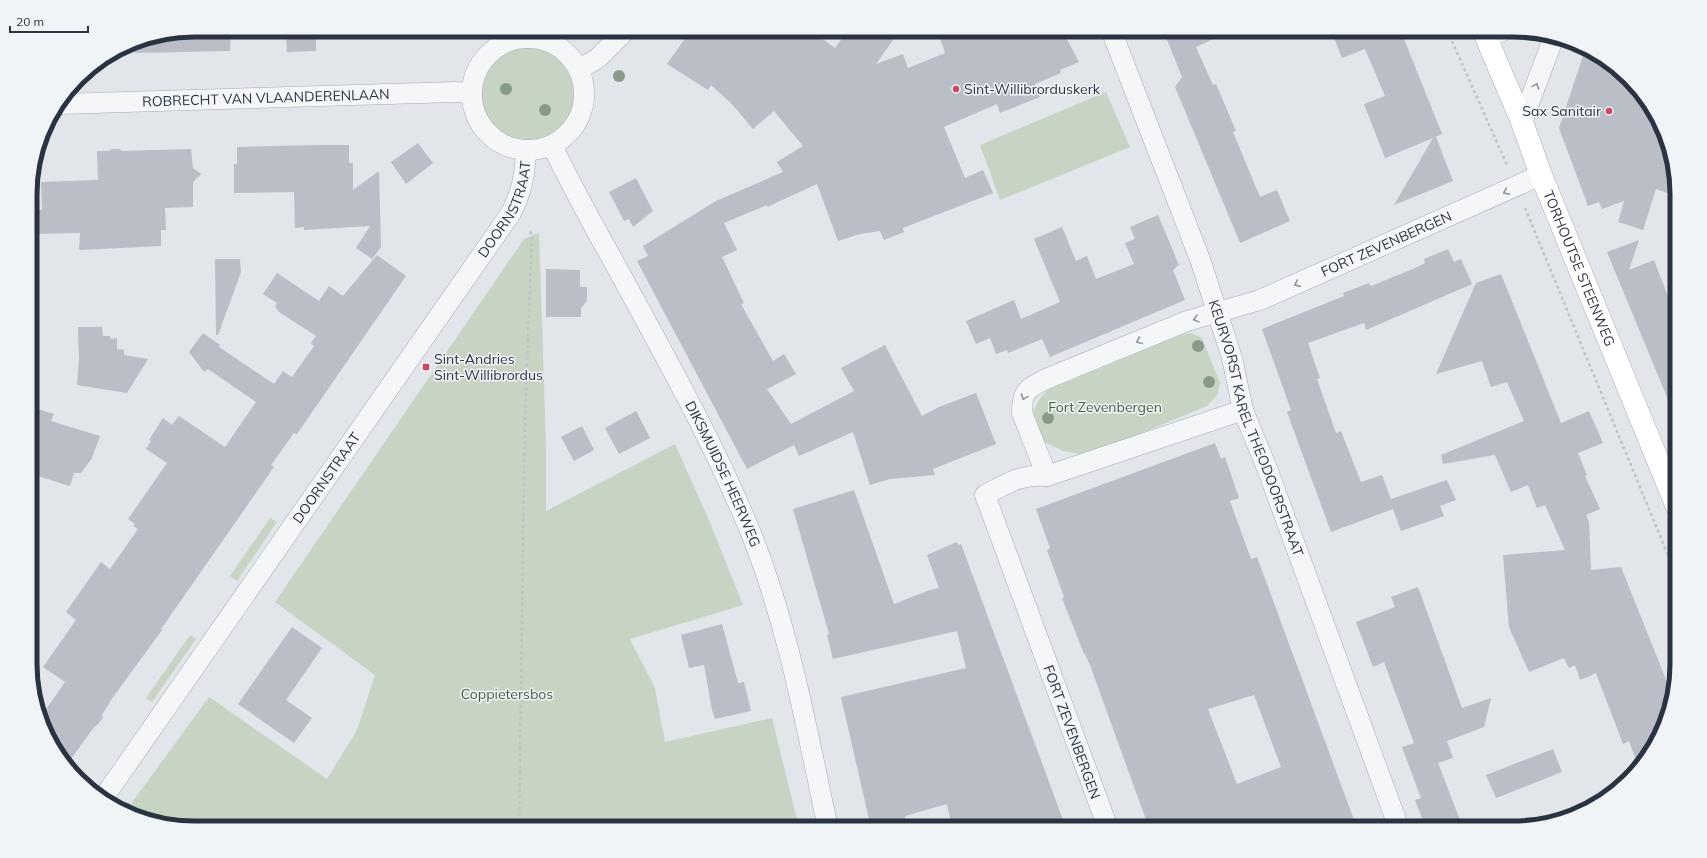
<svg xmlns="http://www.w3.org/2000/svg" width="1707" height="858" font-family="Mulish,sans-serif">
<style>
.green{fill:#c7d4c3}
.building{fill:#b9bec7;fill-rule:evenodd}
.lines{fill:none;stroke-linecap:round;stroke-linejoin:round}
.street-casing{stroke:#a7acb4;stroke-width:21}
.secondary-casing{stroke:#a7acb4;stroke-width:23}
.path{stroke:#bfc3c8;stroke-width:2.5;stroke-dasharray:3 3;stroke-linecap:butt}
.street{stroke:#f4f6f8;stroke-width:20}
.secondary{stroke:#fff;stroke-width:22}
.tree{fill:#889a88}
.oneway{stroke:#8f949c}
.poi-dot{fill:#cb4a5d;stroke:#f1f4f7;stroke-width:1.5}
.labels{text-anchor:middle;stroke-width:3;stroke-linejoin:round;paint-order:stroke}
.poi-label{font-size:14px;fill:#2a3341;stroke:#f1f4f7;text-anchor:start}
.street-label{font-size:14px;fill:#2a3341;stroke:#f1f4f7}
.park-label{font-size:14px;fill:#3f5d38;stroke:#f1f4f7}
.rim{fill:none;stroke:#2a3341;stroke-width:5}
</style>
<rect width="100%" height="100%" fill="#e2e5ea"/>
<g class="green">
<circle cx="527" cy="95" r="47"/>
<path d="M 1106,92 L 1130,147 L 1000,200 L 980,145 Z"/>
<path d="M 539,233 L 546,444 L 546,511 L 675,444 L 711,525 L 743,605 L 630,639 L 655,688 L 665,742 L 772,718 L 799,828 L 194,828 L 125,812 L 209,697 L 327,779 L 357,730 L 375,675 L 275,602 L 524,239 Z"/>
<path d="M 1191,333 L 1202,338 L 1220,383 L 1217,395 L 1207,406 L 1088,455 L 1063,451 L 1047,443 L 1041,444 C 1033,420 1027,410 1048,390 L 1181,335 Z"/>
<path d="M 270,518 L 277,522 L 237,581 L 230,576 Z"/>
<path d="M 190,635 L 196,639 L 152,702 L 146,698 Z"/>
</g>
<g class="building">
<path d="M 194,30 L 231,30 L 230,51 L 135,53 L 134,42 Z"/>
<path d="M 286,30 L 316,30 L 316,51 L 287,52 Z"/>
<path d="M 691,30 L 810,30 L 835,48 L 848,30 L 900,30 L 876,64 L 903,54 L 908,68 L 945,53 L 940,38 L 961,30 L 1062,30 L 1079,62 L 1060,70 L 1061,73 L 1035,84 L 1040,97 L 1000,113 L 997,104 L 944,127 L 965,178 L 983,170 L 993,193 L 903,228 L 904,232 L 884,240 L 880,231 L 860,234 L 838,241 L 817,184 L 767,207 L 767,205 L 724,223 L 737,250 L 722,257 L 744,303 L 741,304 L 773,361 L 784,354 L 796,374 L 767,389 L 791,424 L 854,391 L 841,368 L 885,345 L 922,416 L 939,407 L 976,393 L 996,444 L 933,469 L 935,475 L 890,479 L 870,485 L 853,432 L 799,456 L 794,445 L 747,469 L 637,261 L 648,256 L 643,246 L 716,201 L 783,172 L 777,162 L 803,146 L 774,111 L 753,129 L 732,104 L 711,85 L 708,90 L 667,64 Z"/>
<path d="M 1163,30 L 1233,30 L 1196,47 L 1213,85 L 1216,84 L 1236,131 L 1233,132 L 1260,197 L 1277,190 L 1290,221 L 1240,243 L 1175,87 L 1182,77 Z"/>
<path d="M 1331,30 L 1409,30 L 1402,34 L 1442,134 L 1436,137 L 1453,181 L 1394,205 L 1433,138 L 1385,158 L 1364,104 L 1385,96 L 1365,49 L 1342,58 Z"/>
<path d="M 1586,47 L 1643,94 L 1665,131 L 1676,173 L 1676,196 L 1656,189 L 1643,230 L 1618,222 L 1624,201 L 1602,209 L 1599,202 L 1588,206 L 1559,128 Z"/>
<path d="M 418,143 L 433,163 L 406,184 L 391,162 Z"/>
<path d="M 322,145 L 349,145 L 349,163 L 353,163 L 353,190 L 379,171 L 381,247 L 372,259 L 356,248 L 370,226 L 304,230 L 304,227 L 295,228 L 294,192 L 234,193 L 234,164 L 237,164 L 237,147 Z"/>
<path d="M 111,149 L 119,149 L 122,151 L 191,149 L 193,168 L 201,174 L 193,182 L 193,207 L 165,208 L 166,230 L 161,230 L 161,246 L 79,250 L 80,233 L 32,234 L 31,210 L 42,210 L 41,182 L 98,180 L 97,151 L 109,151 Z"/>
<path d="M 636,178 L 653,211 L 633,227 L 629,219 L 624,221 L 609,192 Z"/>
<path d="M 1158,215 L 1179,265 L 1173,270 L 1185,300 L 1050,357 L 1042,339 L 1008,353 L 1007,350 L 996,354 L 990,338 L 976,344 L 966,321 L 1014,300 L 1021,319 L 1060,302 L 1034,239 L 1062,227 L 1076,261 L 1087,256 L 1096,279 L 1134,264 L 1125,243 L 1135,239 L 1130,227 Z"/>
<path d="M 1639,240 L 1629,270 L 1654,260 L 1669,299 L 1676,292 L 1676,419 L 1607,252 Z"/>
<path d="M 1448,249 L 1454,262 L 1461,259 L 1472,284 L 1366,330 L 1364,323 L 1308,343 L 1320,378 L 1317,379 L 1336,433 L 1341,431 L 1361,482 L 1382,475 L 1391,499 L 1447,480 L 1456,500 L 1440,506 L 1444,516 L 1401,531 L 1393,509 L 1331,532 L 1287,412 L 1291,410 L 1262,329 L 1344,296 L 1343,293 L 1369,283 L 1371,286 L 1413,269 L 1425,263 L 1424,259 Z"/>
<path d="M 377,255 L 406,276 L 297,434 L 294,433 L 271,465 L 274,467 L 168,619 L 161,629 L 162,630 L 111,700 L 102,715 L 103,718 L 96,726 L 94,727 L 66,766 L 42,727 L 40,718 L 65,682 L 43,667 L 76,620 L 66,612 L 101,562 L 110,569 L 138,529 L 133,526 L 135,524 L 128,519 L 167,463 L 146,449 L 151,441 L 149,440 L 163,418 L 172,425 L 179,416 L 225,447 L 256,402 L 208,369 L 204,372 L 189,352 L 203,333 L 220,345 L 219,347 L 274,384 L 283,371 L 292,377 L 314,346 L 311,343 L 316,336 L 279,312 L 275,307 L 277,303 L 263,294 L 277,273 L 319,301 L 329,286 L 343,296 Z"/>
<path d="M 215,259 L 240,259 L 241,272 L 218,335 L 216,335 Z"/>
<path d="M 546,269 L 580,270 L 580,287 L 587,287 L 587,301 L 581,308 L 581,317 L 546,317 Z"/>
<path d="M 1501,274 L 1561,423 L 1589,411 L 1603,443 L 1578,453 L 1587,475 L 1585,476 L 1600,509 L 1586,515 L 1589,521 L 1591,570 L 1621,567 L 1671,692 L 1660,737 L 1639,768 L 1629,741 L 1623,744 L 1596,673 L 1580,680 L 1575,665 L 1569,668 L 1564,658 L 1529,672 L 1509,627 L 1503,555 L 1565,550 L 1545,505 L 1537,508 L 1528,485 L 1511,492 L 1495,455 L 1443,464 L 1441,455 L 1524,421 L 1507,382 L 1491,387 L 1482,361 L 1436,374 L 1476,283 Z"/>
<path d="M 78,327 L 102,327 L 103,336 L 110,336 L 110,339 L 117,338 L 117,349 L 124,350 L 124,355 L 148,359 L 127,393 L 77,385 L 79,360 Z"/>
<path d="M 31,407 L 54,414 L 51,421 L 100,436 L 92,458 L 81,473 L 74,473 L 70,486 L 31,474 Z"/>
<path d="M 636,411 L 650,438 L 619,454 L 605,428 Z"/>
<path d="M 582,426 L 594,450 L 574,461 L 561,437 Z"/>
<path d="M 1215,443 L 1221,459 L 1225,457 L 1239,498 L 1230,501 L 1251,559 L 1257,557 L 1357,828 L 1305,828 L 1304,822 L 1287,828 L 1149,828 L 1090,665 L 1085,654 L 1084,654 L 1062,598 L 1064,597 L 1047,550 L 1050,548 L 1036,509 ZM 1254,695 L 1281,767 L 1237,784 L 1208,709 Z"/>
<path d="M 854,490 L 894,604 L 930,590 L 939,588 L 927,555 L 957,542 L 958,545 L 961,544 L 1066,828 L 952,828 L 947,804 L 905,816 L 908,828 L 871,828 L 841,697 L 966,668 L 957,631 L 833,659 L 827,635 L 829,634 L 793,509 Z"/>
<path d="M 1418,587 L 1462,708 L 1491,698 L 1484,727 L 1447,741 L 1453,758 L 1438,763 L 1460,820 L 1440,828 L 1426,828 L 1415,800 L 1421,798 L 1402,747 L 1414,743 L 1384,662 L 1373,667 L 1356,622 L 1395,607 L 1391,597 Z"/>
<path d="M 722,624 L 738,683 L 744,682 L 751,711 L 715,719 L 712,710 L 704,665 L 689,668 L 681,635 Z"/>
<path d="M 292,627 L 322,648 L 286,700 L 312,718 L 294,743 L 238,704 Z"/>
<path d="M 1553,749 L 1562,772 L 1496,798 L 1486,775 Z"/>
</g>
<g class="lines">
<g class="street-casing">
<g id="street">
<path id="s1" d="M 1111,30 L 1200,259 L 1232,358 L 1243,410 L 1268,471 L 1399,828"/>
<path d="M 1486,37 L 1505,30"/>
<circle cx="528" cy="94" r="56"/>
<path d="M 579,69 L 597,59 L 626,30"/>
<path id="s2" d="M 60,104 L 455,92 L 472,93"/>
<path d="M 1522,122 L 1553,39"/>
<path id="s3" d="M 552,145 C 573,190 598,233 622,277 C 666,358 712,440 748,526 C 788,622 806,727 828,828"/>
<path id="s4" d="M 1047,476 L 1022,413 C 1022,390 1027,389 1046,379 L 1187,321 L 1260,300 L 1541,175"/>
<path id="s5" d="M 104,797 L 511,213 C 522,191 525,175 526,150"/>
<path d="M 1108,828 L 985,495 C 1008,483 1020,474 1047,476 L 1243,410"/>
</g>
</g>
<g class="secondary-casing">
<g id="secondary">
<path id="s6" d="M 1483,30 L 1522,122 L 1541,175 L 1677,507"/>
</g>
</g>
<g class="path">
<path d="M 1447,30 L 1507,165"/>
<path d="M 1525,208 L 1677,577"/>
<path d="M 127,803 L 151,818"/>
<path d="M 519,828 L 525,413 L 532,236 L 529,229"/>
</g>
<use href="#street" class="street"/>
<use href="#secondary" class="secondary"/>
</g>
<g class="tree">
<circle cx="619" cy="76" r="6"/>
<circle cx="506" cy="89" r="6"/>
<circle cx="545" cy="110" r="6"/>
<circle cx="1198" cy="346" r="6"/>
<circle cx="1209" cy="382" r="6"/>
<circle cx="1048" cy="418" r="6"/>
</g>
<defs><path id="oneway-chevron" d="M-2-3.5L2.5 0L-2 3.5" fill="none" stroke-width="1.6" stroke-linecap="round" stroke-linejoin="round"/></defs>
<g class="oneway">
<use href="#oneway-chevron" transform="translate(1536 86) rotate(-70)"/>
<use href="#oneway-chevron" transform="translate(1506 192) rotate(155)"/>
<use href="#oneway-chevron" transform="translate(1297 284) rotate(156)"/>
<use href="#oneway-chevron" transform="translate(1196 319) rotate(165)"/>
<use href="#oneway-chevron" transform="translate(1139 341) rotate(158)"/>
<use href="#oneway-chevron" transform="translate(1024 397) rotate(110)"/>
</g>
<g class="poi-dot">
<circle cx="956" cy="89" r="4"/>
<circle cx="1609" cy="111" r="4"/>
<rect x="422" y="363" width="8" height="8" rx="2"/>
</g>
<g class="labels">
<g class="poi-label">
<text x="964" y="94">Sint-Willibrorduskerk</text>
<text x="1601" y="116" text-anchor="end">Sax Sanitair</text>
<text x="434" y="364">Sint-Andries<tspan x="434" dy="16">Sint-Willibrordus</tspan></text>
</g>
<g class="street-label">
<text dy="5" stroke="none"><textPath href="#s2" startOffset="206">ROBRECHT VAN VLAANDERENLAAN</textPath></text>
<text dy="5" stroke="none"><textPath href="#s5" startOffset="713">DOORNSTRAAT</textPath></text>
<text dy="5" stroke="none"><textPath href="#s4" startOffset="480">FORT ZEVENBERGEN</textPath></text>
<text dy="5" stroke="none"><textPath href="#s6" startOffset="257">TORHOUTSE STEENWEG</textPath></text>
<text dy="5" stroke="none"><textPath href="#s1" startOffset="424">KEURVORST KAREL THEODOORSTRAAT</textPath></text>
<text dy="5" stroke="none"><textPath href="#s3" startOffset="371">DIKSMUIDSE HEERWEG</textPath></text>
<text dy="5" stroke="none"><textPath href="#s5" startOffset="389">DOORNSTRAAT</textPath></text>
<text transform="translate(1072 732) rotate(70)" y="5">FORT ZEVENBERGEN</text>
</g>
<g class="park-label">
<text x="1105" y="412">Fort Zevenbergen</text>
<text x="507" y="699">Coppietersbos</text>
</g>
</g>
<path d="M0 0H1707V858H0ZM194 37H1513A157 157 0 0 1 1670 194V664A157 157 0 0 1 1513 821H194A157 157 0 0 1 37 664V194A157 157 0 0 1 194 37Z" fill="#f1f4f7" fill-rule="evenodd"/>
<path class="rim" d="M194 37H1513A157 157 0 0 1 1670 194V664A157 157 0 0 1 1513 821H194A157 157 0 0 1 37 664V194A157 157 0 0 1 194 37Z"/>
<path d="M10 26v6h78v-6" fill="none" stroke="#2a3341" stroke-width="2"/>
<text x="16" y="26" font-size="12" fill="#2a3341" stroke="#f1f4f7" stroke-width="3" paint-order="stroke">20 m</text>
</svg>
